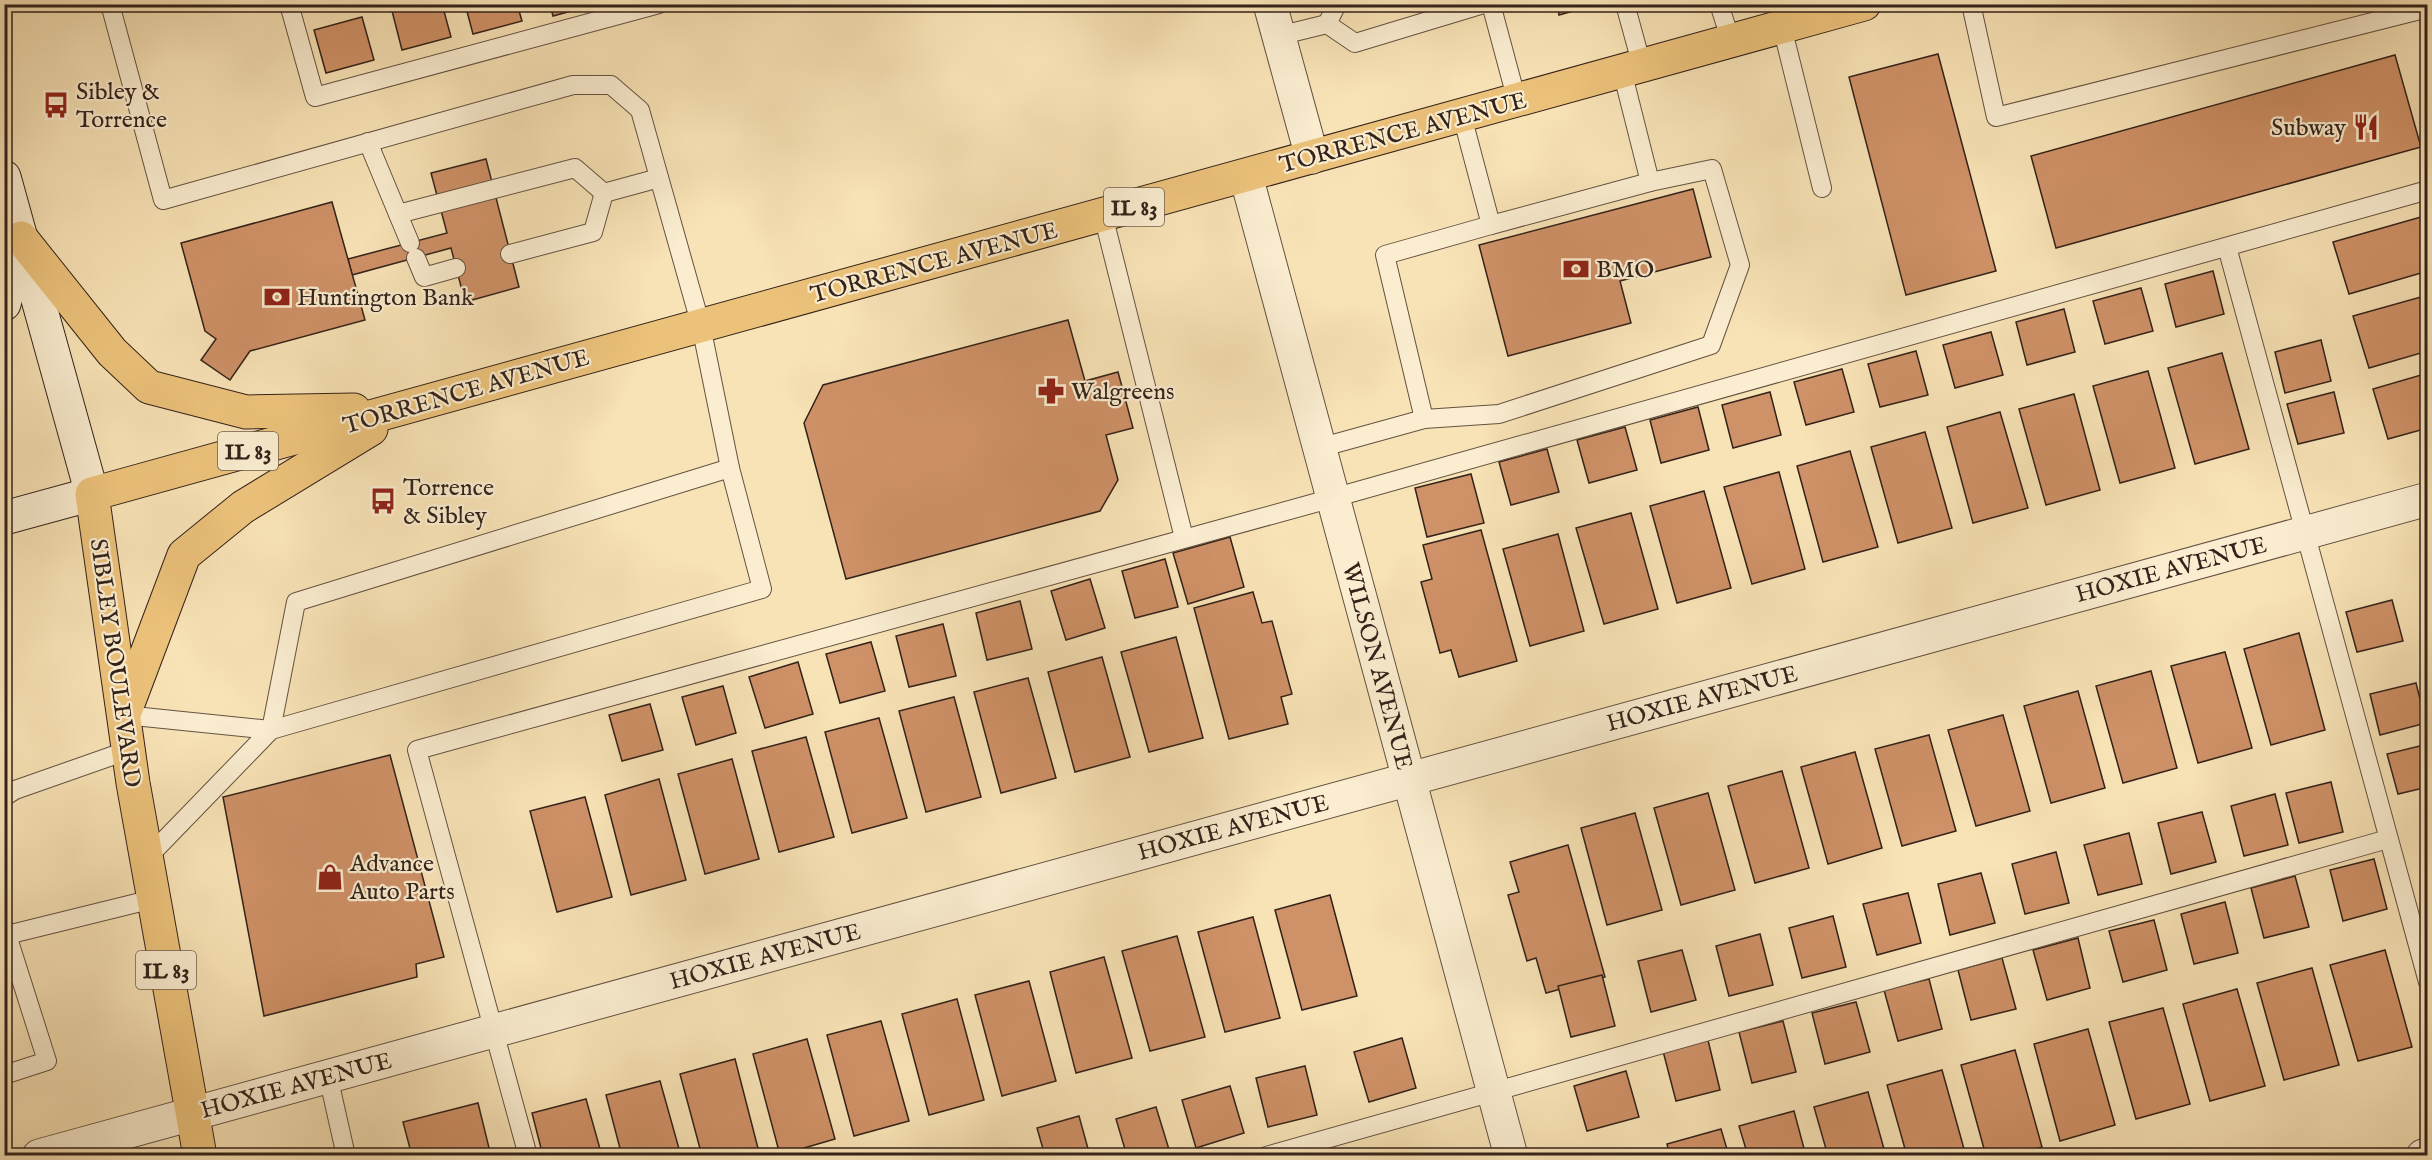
<svg xmlns="http://www.w3.org/2000/svg" width="2432" height="1160" font-family="'IM FELL English',serif">
<style>
.building{fill:#cf9167;stroke:#33221a;stroke-width:1.5}
.lines{fill:none;stroke-linecap:round;stroke-linejoin:round}
.lane-casing{stroke:#645241;stroke-width:20}
.street-casing{stroke:#645241;stroke-width:35}
.secondary-casing{stroke:#33221a;stroke-width:35}
.primary-casing{stroke:#33221a;stroke-width:35}
.lane{stroke:#faedd0;stroke-width:18}
.street{stroke:#faedd0;stroke-width:33}
.secondary{stroke:#faedd0;stroke-width:33}
.primary{stroke:#ecc27b;stroke-width:33}
.labels{text-anchor:middle;stroke-width:4.5;stroke-linejoin:round;paint-order:stroke}
.shield{fill:#faedd0;stroke:#6f5f51;stroke-width:1.5}
.shield-label{font-size:22px;font-weight:bold;fill:#33221a}
.poi-label{font-size:24px;fill:#33221a;stroke:#faedd0;text-anchor:start}
.street-label{font-size:24px;fill:#33221a;stroke:#faedd0}
</style>
<rect width="100%" height="100%" fill="#f8e3b6"/>
<filter id="stains"><feTurbulence type="fractalNoise" baseFrequency=".00333" numOctaves="4"/><feColorMatrix values="0 0 0 0 .2 0 0 0 0 .09 0 0 0 0 .02 0 0 0 .5 -.17"/></filter>
<radialGradient id="worn" r=".72"><stop offset=".6" stop-color="#630" stop-opacity="0"/><stop offset="1" stop-color="#630" stop-opacity=".3"/></radialGradient>
<g class="building">
<path d="M 399,4 L 442,4 L 451,37 L 402,50 L 391,7 Z"/>
<path d="M 465,4 L 517,4 L 522,21 L 473,34 Z"/>
<path d="M 550,4 L 597,4 L 553,16 Z"/>
<path d="M 1557,4 L 1598,4 L 1559,15 Z"/>
<path d="M 362,17 L 374,60 L 326,73 L 314,30 Z"/>
<path d="M 1938,54 L 1996,271 L 1906,295 L 1849,77 Z"/>
<path d="M 2395,55 L 2421,147 L 2056,248 L 2031,156 Z"/>
<path d="M 486,159 L 519,287 L 465,302 L 451,248 L 352,275 L 348,259 L 447,233 L 431,173 Z"/>
<path d="M 1693,189 L 1711,257 L 1620,281 L 1631,323 L 1508,356 L 1479,245 Z"/>
<path d="M 332,202 L 365,320 L 250,351 L 230,380 L 201,360 L 216,339 L 205,331 L 181,243 Z"/>
<path d="M 2428,215 L 2428,271 L 2349,294 L 2333,242 Z"/>
<path d="M 2213,271 L 2224,314 L 2176,327 L 2165,284 Z"/>
<path d="M 2141,288 L 2153,331 L 2105,344 L 2093,301 Z"/>
<path d="M 2428,295 L 2428,351 L 2369,368 L 2353,316 Z"/>
<path d="M 2064,309 L 2075,352 L 2027,365 L 2016,322 Z"/>
<path d="M 1068,320 L 1085,381 L 1118,372 L 1133,428 L 1106,435 L 1118,480 L 1100,511 L 846,579 L 804,423 L 823,385 Z"/>
<path d="M 1991,332 L 2003,375 L 1955,388 L 1943,345 Z"/>
<path d="M 2321,340 L 2331,381 L 2285,393 L 2275,352 Z"/>
<path d="M 1916,351 L 1928,395 L 1880,407 L 1868,364 Z"/>
<path d="M 2222,353 L 2249,449 L 2195,464 L 2168,368 Z"/>
<path d="M 1842,369 L 1854,412 L 1806,425 L 1794,382 Z"/>
<path d="M 2148,371 L 2175,468 L 2120,483 L 2093,386 Z"/>
<path d="M 2428,373 L 2428,428 L 2388,439 L 2373,389 Z"/>
<path d="M 1770,392 L 1781,435 L 1733,448 L 1722,405 Z"/>
<path d="M 2334,392 L 2344,433 L 2298,444 L 2287,404 Z"/>
<path d="M 2074,394 L 2100,490 L 2046,505 L 2019,409 Z"/>
<path d="M 1698,407 L 1709,450 L 1661,463 L 1650,420 Z"/>
<path d="M 2000,412 L 2028,508 L 1973,523 L 1947,427 Z"/>
<path d="M 1625,427 L 1637,470 L 1589,483 L 1577,440 Z"/>
<path d="M 1925,432 L 1952,528 L 1898,543 L 1871,447 Z"/>
<path d="M 1547,449 L 1559,492 L 1511,505 L 1499,462 Z"/>
<path d="M 1850,451 L 1878,547 L 1823,562 L 1797,466 Z"/>
<path d="M 1779,472 L 1805,569 L 1752,584 L 1724,487 Z"/>
<path d="M 1471,474 L 1484,523 L 1427,537 L 1415,488 Z"/>
<path d="M 1704,491 L 1731,588 L 1677,603 L 1650,506 Z"/>
<path d="M 1631,513 L 1658,609 L 1604,624 L 1576,528 Z"/>
<path d="M 1481,530 L 1517,661 L 1459,677 L 1451,650 L 1440,653 L 1421,582 L 1432,579 L 1423,545 Z"/>
<path d="M 1558,534 L 1584,631 L 1530,646 L 1503,549 Z"/>
<path d="M 1230,537 L 1244,587 L 1188,604 L 1173,553 Z"/>
<path d="M 1165,559 L 1178,607 L 1135,618 L 1122,571 Z"/>
<path d="M 1090,579 L 1105,628 L 1066,640 L 1051,591 Z"/>
<path d="M 1253,592 L 1262,623 L 1272,621 L 1292,694 L 1281,697 L 1288,724 L 1229,739 L 1194,608 Z"/>
<path d="M 2392,600 L 2403,641 L 2357,652 L 2346,612 Z"/>
<path d="M 1020,601 L 1032,649 L 987,660 L 976,613 Z"/>
<path d="M 943,624 L 956,676 L 909,687 L 896,636 Z"/>
<path d="M 2299,633 L 2325,730 L 2271,745 L 2244,649 Z"/>
<path d="M 1176,637 L 1203,738 L 1149,752 L 1121,652 Z"/>
<path d="M 871,642 L 885,691 L 840,703 L 826,654 Z"/>
<path d="M 2225,652 L 2252,748 L 2198,763 L 2171,666 Z"/>
<path d="M 1102,657 L 1130,757 L 1075,772 L 1048,672 Z"/>
<path d="M 798,662 L 813,714 L 765,728 L 749,677 Z"/>
<path d="M 2151,671 L 2177,768 L 2123,783 L 2096,686 Z"/>
<path d="M 1028,678 L 1056,778 L 1001,793 L 974,692 Z"/>
<path d="M 2416,683 L 2426,723 L 2380,735 L 2370,694 Z"/>
<path d="M 723,686 L 736,733 L 696,745 L 682,697 Z"/>
<path d="M 2078,691 L 2105,788 L 2051,803 L 2024,706 Z"/>
<path d="M 954,697 L 981,797 L 926,812 L 899,711 Z"/>
<path d="M 650,704 L 663,750 L 622,761 L 609,715 Z"/>
<path d="M 2003,715 L 2030,811 L 1976,826 L 1948,730 Z"/>
<path d="M 879,718 L 907,818 L 852,833 L 825,732 Z"/>
<path d="M 1929,735 L 1956,831 L 1902,846 L 1875,749 Z"/>
<path d="M 806,737 L 834,837 L 779,852 L 752,751 Z"/>
<path d="M 2428,744 L 2428,787 L 2398,794 L 2387,754 Z"/>
<path d="M 1855,752 L 1882,848 L 1828,864 L 1801,767 Z"/>
<path d="M 390,755 L 444,957 L 416,964 L 417,977 L 264,1016 L 223,797 Z"/>
<path d="M 732,759 L 759,859 L 705,874 L 678,774 Z"/>
<path d="M 1782,771 L 1809,868 L 1755,883 L 1728,786 Z"/>
<path d="M 659,779 L 686,880 L 631,895 L 605,795 Z"/>
<path d="M 2331,782 L 2343,832 L 2299,843 L 2286,793 Z"/>
<path d="M 1708,793 L 1735,890 L 1681,905 L 1654,808 Z"/>
<path d="M 2275,794 L 2288,845 L 2244,856 L 2231,806 Z"/>
<path d="M 585,797 L 612,897 L 557,912 L 530,811 Z"/>
<path d="M 2202,812 L 2216,862 L 2171,874 L 2158,823 Z"/>
<path d="M 1635,813 L 1662,910 L 1607,925 L 1581,828 Z"/>
<path d="M 2129,833 L 2142,884 L 2098,895 L 2084,845 Z"/>
<path d="M 1568,845 L 1605,977 L 1546,993 L 1536,958 L 1527,961 L 1508,895 L 1519,892 L 1510,862 Z"/>
<path d="M 2428,851 L 2428,872 L 2422,852 Z"/>
<path d="M 2056,852 L 2069,903 L 2025,914 L 2012,864 Z"/>
<path d="M 2374,859 L 2387,909 L 2343,921 L 2330,870 Z"/>
<path d="M 1981,873 L 1995,923 L 1950,935 L 1938,884 Z"/>
<path d="M 2295,876 L 2309,927 L 2264,938 L 2251,888 Z"/>
<path d="M 1908,893 L 1921,943 L 1877,955 L 1863,904 Z"/>
<path d="M 1330,895 L 1357,996 L 1302,1010 L 1275,910 Z"/>
<path d="M 2225,902 L 2238,953 L 2194,964 L 2181,914 Z"/>
<path d="M 1833,916 L 1846,967 L 1802,978 L 1789,928 Z"/>
<path d="M 1253,917 L 1280,1018 L 1225,1032 L 1198,932 Z"/>
<path d="M 2154,920 L 2167,970 L 2123,982 L 2109,931 Z"/>
<path d="M 1760,934 L 1773,985 L 1729,996 L 1716,946 Z"/>
<path d="M 1177,936 L 1205,1037 L 1150,1051 L 1122,951 Z"/>
<path d="M 2078,938 L 2090,988 L 2047,1000 L 2033,950 Z"/>
<path d="M 1682,950 L 1696,1000 L 1651,1012 L 1638,961 Z"/>
<path d="M 2385,950 L 2412,1047 L 2358,1061 L 2330,965 Z"/>
<path d="M 1104,957 L 1132,1058 L 1076,1073 L 1050,972 Z"/>
<path d="M 2002,958 L 2016,1009 L 1971,1020 L 1958,970 Z"/>
<path d="M 2312,968 L 2339,1065 L 2284,1080 L 2257,983 Z"/>
<path d="M 1602,975 L 1615,1026 L 1571,1037 L 1558,986 Z"/>
<path d="M 1929,979 L 1942,1029 L 1898,1041 L 1884,990 Z"/>
<path d="M 1029,981 L 1056,1081 L 1002,1096 L 975,995 Z"/>
<path d="M 2237,989 L 2265,1086 L 2210,1101 L 2183,1004 Z"/>
<path d="M 957,999 L 984,1100 L 929,1115 L 902,1014 Z"/>
<path d="M 1856,1002 L 1870,1052 L 1825,1064 L 1812,1013 Z"/>
<path d="M 2163,1008 L 2190,1104 L 2136,1119 L 2109,1022 Z"/>
<path d="M 881,1021 L 909,1121 L 854,1136 L 827,1035 Z"/>
<path d="M 1783,1021 L 1796,1072 L 1752,1083 L 1739,1032 Z"/>
<path d="M 2088,1029 L 2115,1125 L 2060,1141 L 2034,1044 Z"/>
<path d="M 1402,1038 L 1416,1088 L 1369,1102 L 1354,1052 Z"/>
<path d="M 807,1039 L 835,1139 L 780,1155 L 753,1054 Z"/>
<path d="M 1708,1040 L 1720,1090 L 1676,1101 L 1663,1051 Z"/>
<path d="M 2015,1050 L 2042,1147 L 2010,1156 L 1986,1156 L 1961,1065 Z"/>
<path d="M 735,1059 L 760,1156 L 702,1156 L 680,1074 Z"/>
<path d="M 1305,1066 L 1317,1115 L 1268,1127 L 1256,1078 Z"/>
<path d="M 1942,1070 L 1966,1156 L 1907,1156 L 1887,1085 Z"/>
<path d="M 1626,1071 L 1639,1117 L 1587,1131 L 1574,1086 Z"/>
<path d="M 660,1081 L 681,1156 L 622,1156 L 606,1095 Z"/>
<path d="M 1230,1086 L 1244,1133 L 1196,1148 L 1182,1100 Z"/>
<path d="M 1868,1092 L 1886,1156 L 1828,1156 L 1814,1107 Z"/>
<path d="M 586,1099 L 602,1156 L 543,1156 L 532,1113 Z"/>
<path d="M 478,1103 L 491,1156 L 412,1156 L 403,1122 Z"/>
<path d="M 1156,1107 L 1171,1156 L 1127,1156 L 1116,1119 Z"/>
<path d="M 1794,1111 L 1806,1156 L 1748,1156 L 1739,1126 Z"/>
<path d="M 1079,1116 L 1090,1156 L 1045,1156 L 1037,1128 Z"/>
<path d="M 1721,1129 L 1729,1156 L 1670,1156 L 1667,1144 Z"/>
<path d="M 1010,1150 L 1011,1156 L 990,1156 Z"/>
</g>
<g class="lines">
<g class="lane-casing">
<g id="lane">
<path d="M 110,4 L 163,200 L 573,85 L 611,85 L 640,110 L 701,326 L 730,468 L 762,589 L 271,730 L 124,715"/>
<path d="M 289,4 L 315,97 L 659,4"/>
<path d="M 1491,4 L 1517,101"/>
<path d="M 1625,4 L 1642,66"/>
<path d="M 1719,4 L 1731,41"/>
<path d="M 1971,4 L 1996,117 L 2428,8"/>
<path d="M 1327,24 L 1337,4"/>
<path d="M 1782,27 L 1822,188"/>
<path d="M 1278,36 L 1327,24 L 1355,43 L 1484,4"/>
<path d="M 1622,71 L 1650,182"/>
<path d="M 368,142 L 410,243"/>
<path d="M 604,193 L 659,178"/>
<path d="M 398,214 L 575,168 L 604,193"/>
<path d="M 1103,215 L 1184,538"/>
<path d="M 2227,247 L 2428,982"/>
<path d="M 510,254 L 593,232 L 604,193"/>
<path d="M 416,258 L 424,277 L 456,268"/>
<path d="M 1424,419 L 1499,414 L 1711,345 L 1740,265 L 1712,169 L 1650,182 L 1491,225"/>
<path d="M 1319,448 L 1424,419 L 1385,255 L 1491,225 L 1462,116"/>
<path d="M 4,797 L 15,790 L 129,750"/>
<path d="M 146,859 L 271,730 L 296,602 L 730,468"/>
<path d="M 4,1075 L 47,1061 L 7,935 L 153,899"/>
<path d="M 328,1076 L 346,1156"/>
<path d="M 528,1156 L 417,750 L 1333,498 L 2428,190"/>
<path d="M 1266,1156 L 2388,839"/>
</g>
</g>
<g class="street-casing">
<g id="street">
<path d="M 1270,4 L 1312,157"/>
<path d="M 1246,176 L 1511,1156"/>
<path d="M 39,1156 L 2428,499"/>
<path d="M 2423,1156 L 2428,1154"/>
</g>
</g>
<g class="secondary-casing">
<g id="secondary">
<path d="M 4,177 L 92,494 L 4,518"/>
<path d="M 4,304 L 21,240"/>
</g>
</g>
<g class="primary-casing">
<g id="primary">
<path d="M 21,238 L 112,352 L 149,387 L 246,412 L 354,410"/>
<path d="M 124,714 L 184,555 L 243,507 L 371,429"/>
<path d="M 200,1156 L 133,783 L 92,494 L 1864,4"/>
</g>
</g>
<use href="#lane" class="lane"/>
<use href="#street" class="street"/>
<use href="#secondary" class="secondary"/>
<use href="#primary" class="primary"/>
</g>
<defs>
<g id="bus-bare" transform="scale(2.07)"><path d="M-5-6H5V4H4V6H2V4H-2V6H-4V4H-5ZM-3.5-4V0h7V-4ZM-3.5 1.2v1.5H-2V1.2ZM2 1.2v1.5H3.5V1.2Z" fill="#8f2418" stroke="#faedd0" stroke-width="2.5" paint-order="stroke"/></g>
<g id="restaurant-bare" transform="scale(2.07)"><path d="M-5-6h1v4h1v-4h1v4h1v-4h1v5L-1.5 .5V6h-2V.5L-5-1ZM5-6V6H3V1.5H1.5Q1.5-4 5-6Z" fill="#8f2418" stroke="#faedd0" stroke-width="2.5" paint-order="stroke"/></g>
<g id="bank-bare" transform="scale(2.07)"><path d="M-6-4H6V4H-6ZM0-2.3a2.3 2.3 0 1 0 0 4.6a2.3 2.3 0 1 0 0-4.6Z" fill="#8f2418" stroke="#faedd0" stroke-width="2.5" paint-order="stroke"/></g>
<g id="pharmacy-bare" transform="scale(2.07)"><path d="M-2-6h4v4h4v4h-4v4h-4v-4h-4v-4h4Z" fill="#8f2418" stroke="#faedd0" stroke-width="2.5" paint-order="stroke"/></g>
<g id="shop-bare" transform="scale(2.07)"><path d="M-5-2.5h2.3a2.7 3.5 0 0 1 5.4 0H5L5.5 6h-11ZM-1.5-2.5h3a1.5 2.3 0 0 0-3 0Z" fill="#8f2418" stroke="#faedd0" stroke-width="2.5" paint-order="stroke"/></g>
</defs>
<g fill-rule="evenodd">
<use href="#bus-bare" x="56" y="105"/>
<use href="#restaurant-bare" x="2366" y="127"/>
<use href="#bank-bare" x="1576" y="269"/>
<use href="#bank-bare" x="277" y="297"/>
<use href="#pharmacy-bare" x="1051" y="391"/>
<use href="#bus-bare" x="383" y="501"/>
<use href="#shop-bare" x="330" y="877"/>
</g>
<g class="labels">
<g class="shield">
<rect x="1104" y="188" width="60" height="38" rx="4.5"/>
<rect x="218" y="432" width="60" height="38" rx="4.5"/>
<rect x="136" y="951" width="60" height="38" rx="4.5"/>
</g>
<g class="shield-label">
<text x="1134" y="215">IL 83</text>
<text x="248" y="459">IL 83</text>
<text x="166" y="978">IL 83</text>
</g>
<g class="poi-label">
<text x="76" y="99">Sibley &amp;<tspan x="76" dy="28">Torrence</tspan></text>
<text x="2346" y="135" text-anchor="end">Subway</text>
<text x="1596" y="277">BMO</text>
<text x="297" y="305">Huntington Bank</text>
<text x="1071" y="399">Walgreens</text>
<text x="403" y="495">Torrence<tspan x="403" dy="28">&amp; Sibley</tspan></text>
<text x="350" y="871">Advance<tspan x="350" dy="28">Auto Parts</tspan></text>
</g>
<g class="street-label">
<text transform="translate(1403 132) rotate(-15)" y="8">TORRENCE AVENUE</text>
<text transform="translate(934 262) rotate(-15)" y="8">TORRENCE AVENUE</text>
<text transform="translate(466 391) rotate(-16)" y="8">TORRENCE AVENUE</text>
<text transform="translate(2171 569) rotate(-15)" y="8">HOXIE AVENUE</text>
<text transform="translate(116 663) rotate(82)" y="8">SIBLEY BOULEVARD</text>
<text transform="translate(1378 666) rotate(75)" y="8">WILSON AVENUE</text>
<text transform="translate(1702 698) rotate(-15)" y="8">HOXIE AVENUE</text>
<text transform="translate(1233 827) rotate(-15)" y="8">HOXIE AVENUE</text>
<text transform="translate(765 956) rotate(-15)" y="8">HOXIE AVENUE</text>
<text transform="translate(296 1085) rotate(-15)" y="8">HOXIE AVENUE</text>
</g>
</g>
<rect width="2432" height="1160" fill="none" stroke="#f8e3b6" stroke-width="24"/>
<rect x="6" y="6" width="2420" height="1148" fill="none" stroke="#33221a" stroke-width="3"/>
<rect x="12" y="12" width="2408" height="1136" fill="none" stroke="#33221a" stroke-width="1.5"/>
<rect width="100%" height="100%" filter="url(#stains)"/>
<rect width="100%" height="100%" fill="url(#worn)"/>
</svg>
